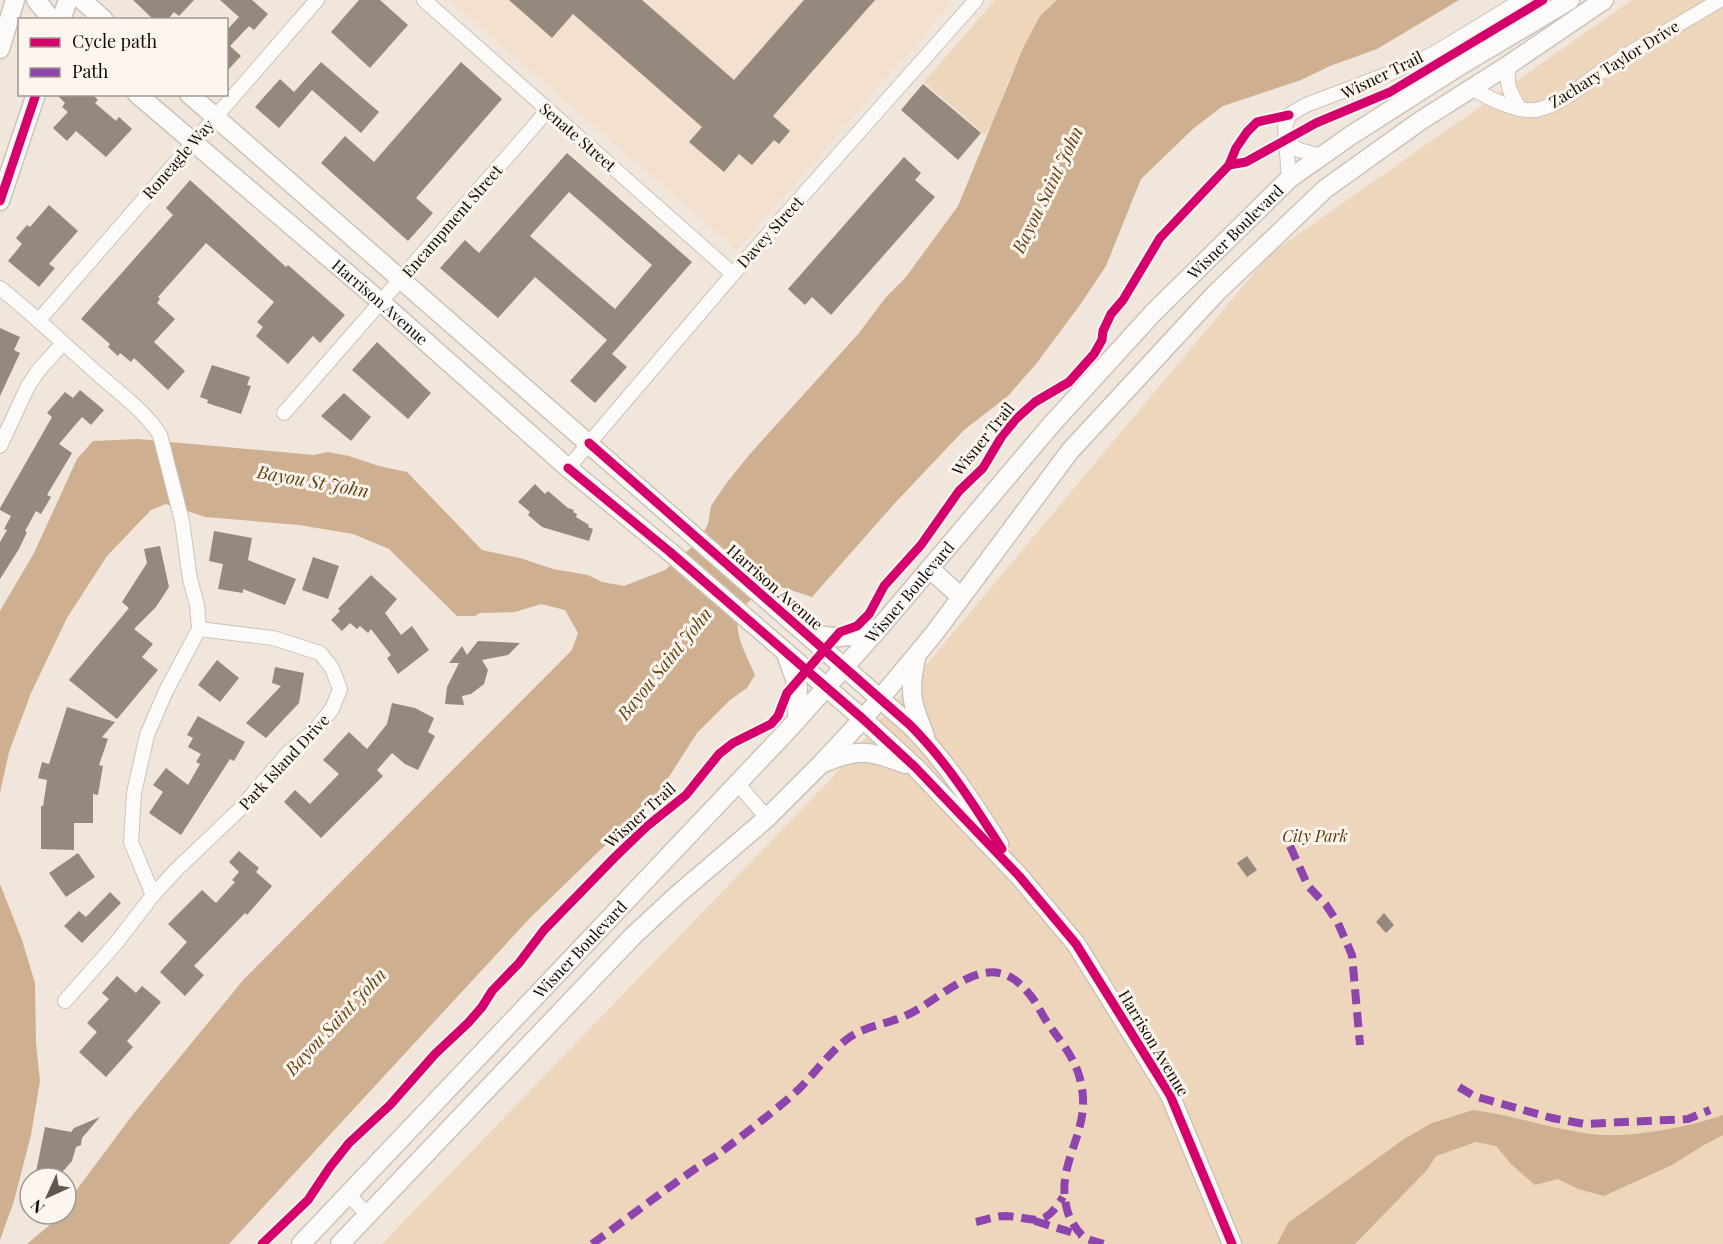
<svg xmlns="http://www.w3.org/2000/svg" width="1723" height="1244" font-family="'Playfair Display',serif">
<style>
.built{fill:#f3e0ce}
.green{fill:#eed6bc}
.water{fill:#ceb091}
.building{fill:#94897c;fill-rule:evenodd}
.lines{fill:none;stroke-linecap:round;stroke-linejoin:round}
.street-casing{stroke:#cbc3ba;stroke-width:16}
.secondary-casing{stroke:#cbc3ba;stroke-width:21}
.street{stroke:#fdfbfa;stroke-width:14}
.secondary{stroke:#fdfbfa;stroke-width:18}
.quiet{stroke:#8e44ad;stroke-width:8;stroke-dasharray:15 8;stroke-linecap:butt}
.cycleway-casing{stroke:#fdf6ee;stroke-width:13}
.cycleway{stroke:#d6006c;stroke-width:9}
.labels{text-anchor:middle;stroke-width:6;stroke-linejoin:round;paint-order:stroke}
.street-label{font-size:16px;fill:#100a05;stroke:#fdf6ee}
.park-label{font-size:16px;font-style:italic;fill:#5d3803;stroke:#fdf6ee}
.water-label{font-size:18px;font-style:italic;fill:#674111;stroke:#fdf6ee}
</style>
<rect width="100%" height="100%" fill="#f1e6db"/>
<path class="built" d="M 449,0 L 949,0 L 952,3 L 737,250 Z"/>
<g class="green">
<path d="M 995,0 L 1057,0 L 1040,16 L 1008,82 L 995,118 L 985,135 L 924,82 Z"/>
<path d="M 1632,0 L 1723,0 L 1723,1244 L 382,1244 L 830,780 L 1270,254 Z"/>
</g>
<g class="water">
<path d="M 1057,0 L 1459,0 L 1377,49 L 1330,66 L 1301,80 L 1223,106 L 1194,128 L 1141,179 L 1106,266 L 1080,305 L 1036,364 L 1008,396 L 964,430 L 895,503 L 812,597 L 775,585 C 722,611 735,631 755,675 L 747,688 L 730,700 L 697,733 L 658,794 L 530,918 L 229,1244 L 27,1244 L 52,1223 L 58,1214 L 66,1214 L 66,1204 L 134,1113 L 244,979 L 572,650 L 578,633 L 565,610 L 541,604 L 515,612 L 480,613 L 475,616 L 457,616 L 389,549 L 353,534 L 299,525 L 205,517 L 166,504 L 151,510 L 107,556 L 67,618 L 31,693 L 9,752 L 0,793 L 0,611 L 34,553 L 77,459 L 93,441 L 137,439 L 314,455 L 328,452 L 349,456 L 379,466 L 407,472 L 482,550 L 520,558 L 553,569 L 588,575 L 602,582 L 624,586 L 665,570 L 699,541 L 708,524 L 711,506 L 725,485 L 749,455 L 859,333 L 886,297 L 906,277 L 958,206 L 1023,48 L 1040,16 Z"/>
<path d="M 0,884 L 22,940 L 35,983 L 36,1043 L 40,1081 L 31,1135 L 14,1201 L 0,1240 Z"/>
<path d="M 1473,1110 C 1513,1115 1551,1129 1591,1134 C 1627,1139 1689,1127 1723,1115 L 1723,1135 L 1704,1145 L 1672,1165 L 1604,1196 L 1578,1189 L 1558,1179 L 1535,1185 L 1511,1164 L 1496,1146 L 1476,1142 L 1436,1156 L 1427,1170 L 1355,1244 L 1277,1244 L 1288,1223 L 1404,1139 L 1432,1123 Z"/>
</g>
<g class="building">
<path d="M 133,0 L 194,0 L 179,16 L 174,12 L 167,20 L 154,20 Z"/>
<path d="M 220,0 L 252,0 L 268,14 L 254,30 L 249,26 L 230,46 L 241,56 L 226,72 L 226,31 L 239,17 Z"/>
<path d="M 359,0 L 380,0 L 408,25 L 370,68 L 331,32 Z"/>
<path d="M 509,0 L 642,0 L 734,80 L 804,0 L 875,0 L 773,116 L 790,131 L 779,144 L 774,140 L 752,165 L 739,154 L 724,172 L 689,142 L 702,127 L 573,14 L 552,38 Z"/>
<path d="M 321,62 L 379,112 L 361,133 L 312,90 L 279,128 L 255,107 L 280,79 L 294,92 Z"/>
<path d="M 461,62 L 502,99 L 416,198 L 433,213 L 408,241 L 321,163 L 345,136 L 374,162 Z"/>
<path d="M 923,84 L 981,133 L 958,160 L 901,110 Z"/>
<path d="M 56,94 L 92,94 L 98,100 L 95,103 L 116,121 L 119,117 L 132,129 L 106,157 L 76,131 L 67,141 L 53,128 L 68,112 L 62,107 L 65,103 Z"/>
<path d="M 567,153 L 692,262 L 612,354 L 627,367 L 595,403 L 570,381 L 607,340 L 535,277 L 498,318 L 440,268 L 465,240 L 479,253 ZM 569,192 L 652,265 L 615,309 L 530,236 Z"/>
<path d="M 904,157 L 921,173 L 915,180 L 935,197 L 831,315 L 812,297 L 805,305 L 788,289 Z"/>
<path d="M 190,180 L 286,267 L 288,265 L 345,315 L 320,343 L 313,336 L 288,364 L 256,336 L 263,327 L 257,322 L 274,302 L 206,243 L 158,297 L 160,299 L 157,303 L 175,319 L 154,342 L 185,371 L 168,390 L 134,358 L 131,362 L 120,353 L 118,356 L 108,347 L 110,344 L 81,319 L 173,215 L 166,208 Z"/>
<path d="M 49,205 L 78,231 L 49,264 L 55,268 L 39,287 L 8,261 L 22,244 L 16,238 L 27,225 L 30,227 Z"/>
<path d="M 0,328 L 20,337 L 14,350 L 20,353 L 0,396 Z"/>
<path d="M 377,342 L 431,393 L 408,419 L 352,370 Z"/>
<path d="M 212,365 L 250,377 L 247,385 L 251,386 L 241,414 L 207,403 L 208,400 L 200,397 Z"/>
<path d="M 80,390 L 104,410 L 91,425 L 82,417 L 59,444 L 72,453 L 47,495 L 51,497 L 41,514 L 36,511 L 25,531 L 27,532 L 19,549 L 0,579 L 0,542 L 7,530 L 4,529 L 11,516 L 0,510 L 0,508 L 52,417 L 47,413 L 65,392 L 73,398 Z"/>
<path d="M 344,393 L 371,417 L 351,441 L 321,416 Z"/>
<path d="M 535,484 L 545,494 L 548,491 L 568,508 L 574,510 L 573,512 L 577,514 L 576,517 L 589,525 L 588,527 L 593,529 L 589,541 L 542,527 L 528,515 L 530,512 L 518,502 Z"/>
<path d="M 214,531 L 252,538 L 248,560 L 296,579 L 285,605 L 243,589 L 243,593 L 218,589 L 223,564 L 209,561 Z"/>
<path d="M 160,546 L 169,587 L 156,607 L 134,629 L 153,644 L 142,657 L 158,670 L 117,719 L 69,680 L 129,608 L 122,602 L 147,563 L 144,549 Z"/>
<path d="M 313,557 L 339,566 L 328,599 L 302,590 Z"/>
<path d="M 371,575 L 397,599 L 385,613 L 401,635 L 412,626 L 429,650 L 398,674 L 387,658 L 391,655 L 371,629 L 368,633 L 360,626 L 357,629 L 350,623 L 342,631 L 331,620 L 340,611 L 338,609 Z"/>
<path d="M 478,641 L 520,643 L 508,655 L 482,660 L 488,670 L 484,684 L 471,694 L 462,696 L 464,705 L 445,704 L 447,687 L 459,663 L 449,663 L 462,646 L 467,655 Z"/>
<path d="M 217,660 L 239,678 L 220,702 L 198,685 Z"/>
<path d="M 275,667 L 304,673 L 299,703 L 266,738 L 246,723 L 281,686 L 272,683 Z"/>
<path d="M 392,703 L 415,708 L 434,718 L 428,732 L 435,736 L 418,770 L 405,764 L 392,753 L 377,770 L 383,776 L 321,838 L 284,802 L 295,790 L 310,804 L 339,774 L 323,760 L 349,732 L 367,749 L 387,724 Z"/>
<path d="M 67,707 L 115,722 L 102,737 L 108,739 L 99,765 L 103,766 L 98,795 L 93,794 L 93,823 L 74,823 L 74,850 L 41,849 L 41,806 L 43,806 L 47,780 L 38,778 L 42,762 L 49,764 Z"/>
<path d="M 198,716 L 245,742 L 234,761 L 230,759 L 181,835 L 149,813 L 163,792 L 153,785 L 166,768 L 188,785 L 200,764 L 196,762 L 201,754 L 188,747 L 193,738 L 187,735 Z"/>
<path d="M 239,851 L 259,868 L 256,872 L 272,886 L 247,915 L 245,913 L 194,966 L 204,975 L 185,996 L 160,972 L 187,942 L 168,924 L 202,890 L 216,903 L 235,882 L 232,880 L 239,872 L 229,862 Z"/>
<path d="M 78,853 L 95,877 L 66,897 L 49,873 Z"/>
<path d="M 1247,856 L 1257,870 L 1247,877 L 1237,863 Z"/>
<path d="M 110,892 L 121,903 L 82,943 L 64,926 L 79,911 L 86,917 Z"/>
<path d="M 1384,913 L 1394,925 L 1386,933 L 1376,922 Z"/>
<path d="M 117,976 L 136,993 L 142,986 L 161,1002 L 127,1041 L 133,1047 L 106,1077 L 79,1052 L 97,1032 L 87,1023 L 109,999 L 102,993 Z"/>
<path d="M 100,1117 L 82,1138 L 81,1145 L 76,1147 L 72,1161 L 57,1178 L 43,1178 L 36,1172 L 45,1127 L 71,1132 L 74,1128 Z"/>
</g>
<g class="lines">
<g class="street-casing">
<g id="street">
<path d="M 424,0 L 733,274"/>
<path d="M 1510,64 C 1504,82 1510,93 1520,109"/>
<path d="M 1472,88 C 1488,98 1521,115 1540,109 C 1564,103 1586,82 1606,68 C 1643,44 1682,23 1720,0"/>
<path d="M 1284,141 L 1299,150 L 1321,156"/>
<path d="M 1289,179 L 1285,126 L 1289,115 L 1306,105 L 1393,72 L 1433,54 L 1522,0"/>
<path d="M 0,288 C 34,315 65,345 98,374 C 119,393 145,411 160,435 L 182,521 L 190,579 L 197,605 L 199,629 L 166,691 L 147,735 L 134,793 L 131,842 L 153,895 L 117,942 L 65,1001"/>
<path d="M 39,320 L 317,0"/>
<path d="M 284,413 L 548,110"/>
<path d="M 0,446 L 28,386 L 39,370 L 63,343"/>
<path d="M 568,468 L 733,274 L 976,0"/>
<path d="M 737,783 L 767,818"/>
<path d="M 153,895 L 176,870 L 238,811 L 288,753 L 315,730 L 332,709 L 340,689 L 332,668 L 320,653 L 273,638 L 199,629"/>
<path d="M 348,1194 L 367,1214"/>
</g>
</g>
<g class="secondary-casing">
<g id="secondary">
<path d="M 36,0 L 52,20"/>
<path d="M 82,0 L 104,20"/>
<path d="M 61,20 L 68,0"/>
<path d="M 0,49 L 15,0"/>
<path id="s1" d="M 137,94 L 382,303 L 568,468 L 670,552 L 863,719 L 915,767 L 1019,876 L 1076,944 L 1170,1095 L 1232,1244"/>
<path d="M 189,94 L 910,725 C 945,760 972,802 999,844"/>
<path d="M 0,201 L 36,94"/>
<path d="M 930,569 L 961,597"/>
<path d="M 808,633 C 833,639 853,639 877,628"/>
<path d="M 787,657 L 798,687 L 797,719"/>
<path d="M 916,659 C 908,692 912,704 925,736"/>
<path d="M 826,762 C 859,748 872,751 905,764"/>
<path id="s2" d="M 301,1244 L 788,730 L 881,626 L 1051,425 L 1154,312 L 1289,179 L 1350,136 L 1461,65 L 1570,0"/>
<path d="M 340,1244 L 633,936 L 676,896 L 767,818 L 822,763 L 863,719 L 933,635 L 1070,451 L 1216,293 L 1325,189 L 1420,121 L 1510,64 L 1604,0"/>
</g>
</g>
<use href="#street" class="street"/>
<use href="#secondary" class="secondary"/>
<g class="quiet">
<path d="M 1290,846 L 1308,886 L 1326,905 L 1338,923 L 1352,955 L 1360,1045"/>
<path d="M 1459,1087 L 1474,1096 L 1552,1118 L 1584,1124 L 1688,1119 L 1710,1110"/>
<path d="M 1035,1221 L 1080,1235"/>
<path d="M 976,1222 C 985,1220 995,1216 1005,1216 C 1035,1217 1042,1231 1063,1197"/>
<path d="M 592,1244 C 627,1219 660,1193 695,1169 C 705,1162 716,1157 725,1149 C 750,1130 776,1110 799,1089 C 816,1072 830,1051 850,1037 C 866,1026 887,1024 905,1016 C 946,998 989,941 1030,995 C 1037,1003 1041,1013 1047,1022 C 1065,1048 1081,1064 1083,1098 C 1085,1140 1054,1168 1068,1213 C 1071,1221 1076,1230 1083,1236 C 1088,1240 1097,1242 1104,1244"/>
</g>
<g class="cycleway-casing">
<g id="cycleway">
<path d="M 1229,165 L 1246,162 L 1316,123 L 1390,92 L 1543,0"/>
<path d="M 0,201 L 36,94"/>
<path d="M 589,443 L 910,725 C 947,762 974,805 1002,849"/>
<path d="M 568,468 L 670,552 L 863,719 L 915,767 L 1019,876 L 1076,944 L 1170,1095 L 1232,1244"/>
<path d="M 262,1244 L 308,1200 L 330,1167 L 349,1143 L 390,1105 L 435,1054 L 468,1023 L 482,1007 L 492,991 L 519,963 L 544,930 L 614,858 L 646,827 L 686,795 L 719,754 L 733,743 L 771,724 L 778,716 L 787,693 L 840,632 L 857,626 L 869,614 L 884,586 L 921,545 L 959,491 L 983,468 L 1002,436 L 1016,419 L 1035,402 L 1069,382 L 1094,354 L 1102,340 L 1103,331 L 1111,314 L 1123,300 L 1160,238 L 1229,165 L 1236,148 L 1247,132 L 1257,122 L 1289,115"/>
</g>
</g>
<use href="#cycleway" class="cycleway"/>
</g>
<g class="labels">
<g class="street-label">
<text transform="translate(1614 64) rotate(-32)" y="6">Zachary Taylor Drive</text>
<text transform="translate(1382 75) rotate(-26)" y="6">Wisner Trail</text>
<text transform="translate(578 137) rotate(41)" y="6">Senate Street</text>
<text transform="translate(178 159) rotate(-49)" y="6">Roneagle Way</text>
<text transform="translate(452 221) rotate(-49)" y="6">Encampment Street</text>
<text dy="6" stroke="none"><textPath href="#s2" startOffset="1378">Wisner Boulevard</textPath></text>
<text transform="translate(770 232) rotate(-48)" y="6">Davey Street</text>
<text dy="6" stroke="none"><textPath href="#s1" startOffset="320">Harrison Avenue</textPath></text>
<text transform="translate(983 439) rotate(-51)" y="6">Wisner Trail</text>
<text transform="translate(775 587) rotate(41)" y="6">Harrison Avenue</text>
<text dy="6" stroke="none"><textPath href="#s2" startOffset="892">Wisner Boulevard</textPath></text>
<text transform="translate(284 762) rotate(-47)" y="6">Park Island Drive</text>
<text transform="translate(640 815) rotate(-42)" y="6">Wisner Trail</text>
<text dy="6" stroke="none"><textPath href="#s2" startOffset="406">Wisner Boulevard</textPath></text>
<text transform="translate(1154 1043) rotate(59)" y="6">Harrison Avenue</text>
</g>
<g class="park-label">
<text x="1315" y="842">City Park</text>
</g>
<g class="water-label">
<text transform="translate(1048 190) rotate(-64)" y="6">Bayou Saint John</text>
<text transform="translate(313 482) rotate(10)" y="6">Bayou St John</text>
<text transform="translate(665 664) rotate(-51)" y="6">Bayou Saint John</text>
<text transform="translate(336 1022) rotate(-47)" y="6">Bayou Saint John</text>
</g>
</g>
<rect x="18" y="18" width="210" height="78" fill="#fdf6ee" stroke="#9e9891" stroke-width="1.5"/>
<rect x="30" y="38" width="30" height="9" fill="#d6006c" stroke="#9e9891" stroke-width="1.5"/>
<text x="72" y="48" font-size="18" fill="#100a05">Cycle path</text>
<rect x="30" y="68" width="30" height="9" fill="#8e44ad" stroke="#9e9891" stroke-width="1.5"/>
<text x="72" y="78" font-size="18" fill="#100a05">Path</text>
<g transform="translate(48 1196) rotate(225)"><circle r="28" fill="#fdf6ee" stroke="#9e9891" stroke-width="1.5"/>
<path d="M0-4.5L10 22L0 15L-10 22Z" fill="#5f5750"/>
<text y="-9" font-size="16" font-weight="bold" text-anchor="middle" fill="#100a05">N</text>
</g>
</svg>
